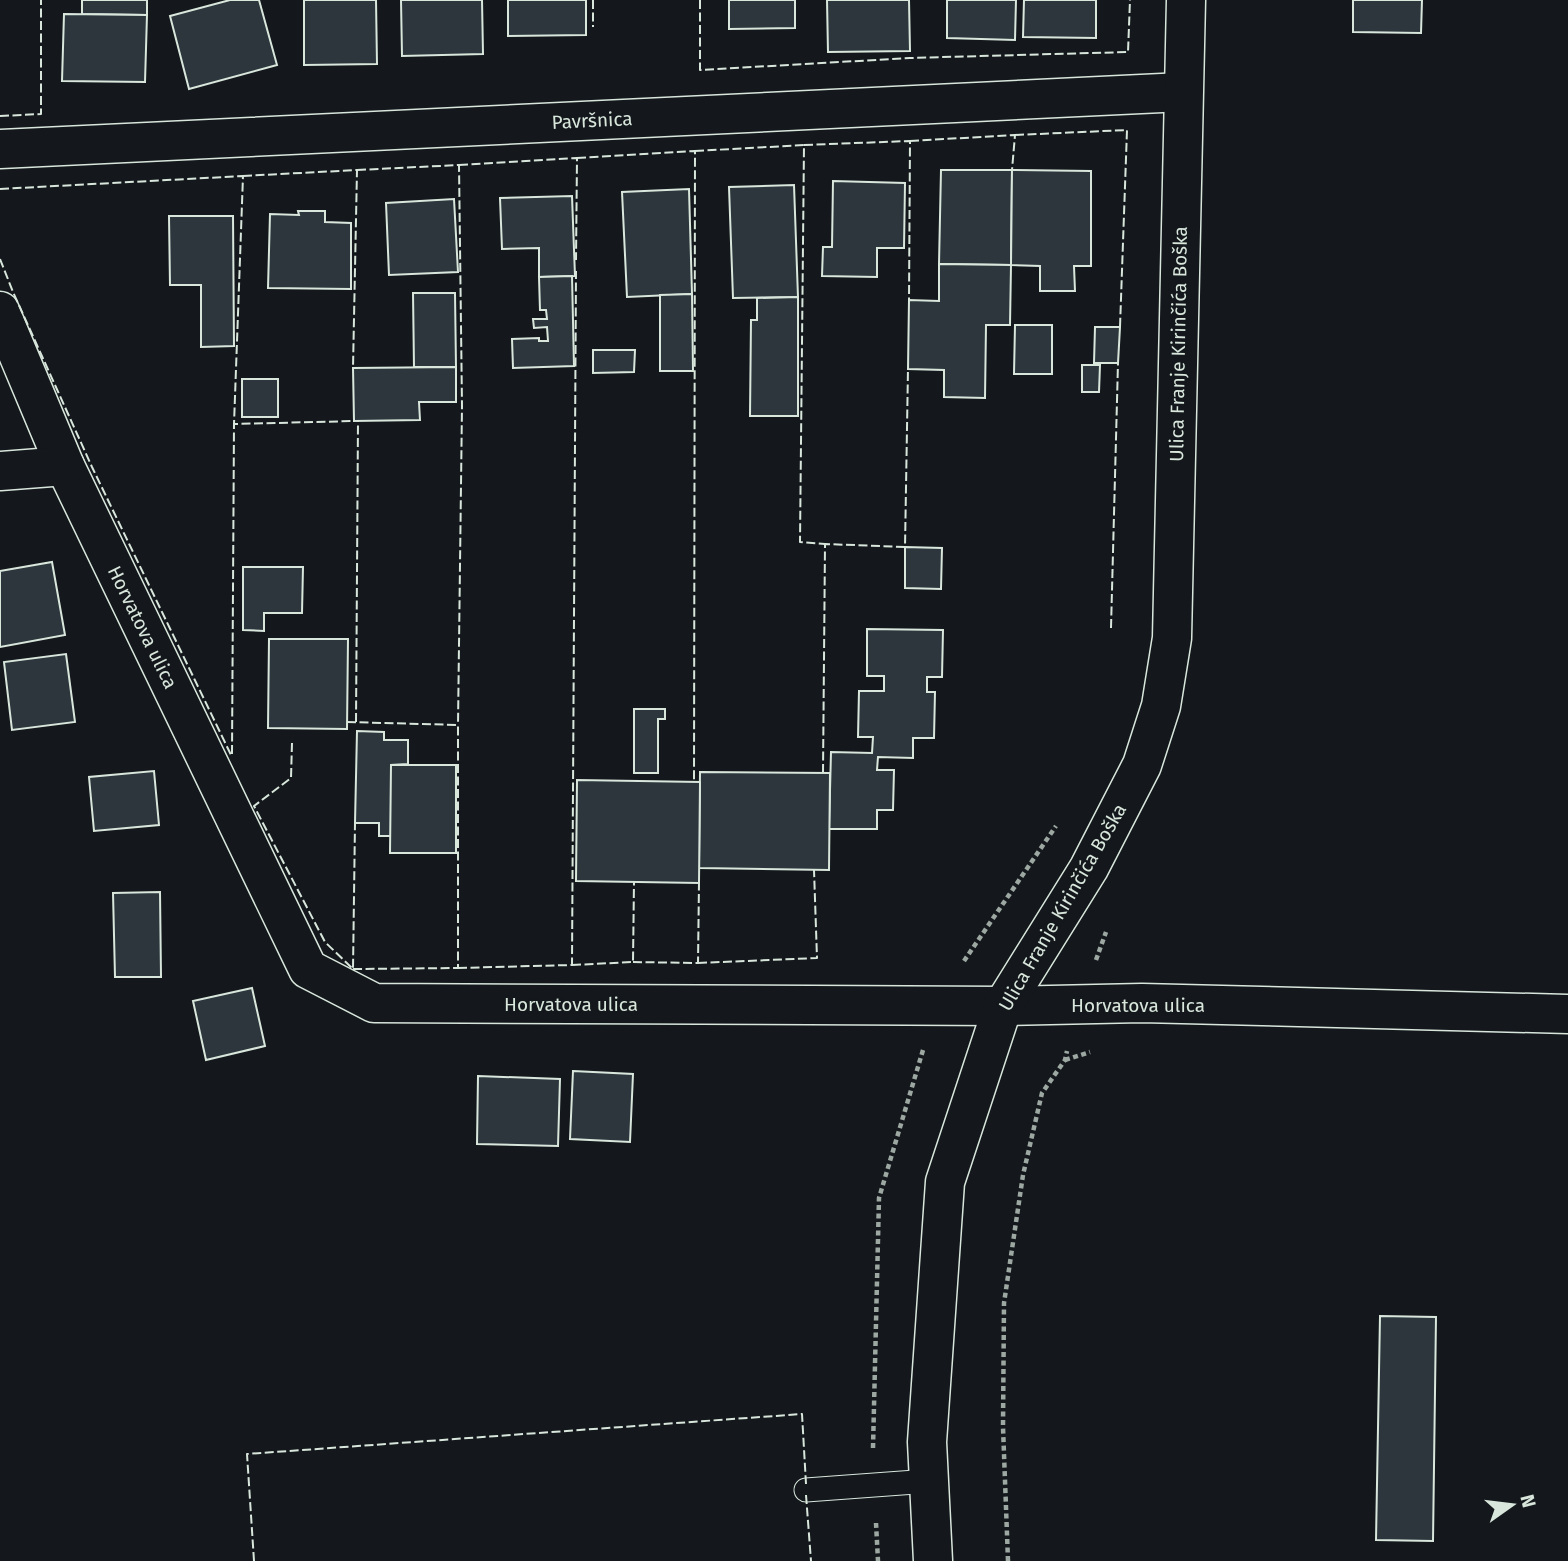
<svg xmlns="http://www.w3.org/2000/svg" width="1568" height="1561" font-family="'Fira Sans',sans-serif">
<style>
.building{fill:#2c363c;stroke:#d8e6dc;stroke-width:2}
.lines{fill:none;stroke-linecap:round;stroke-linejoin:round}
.lane-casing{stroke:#d8e6dc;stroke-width:25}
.street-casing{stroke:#d8e6dc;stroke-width:41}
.path{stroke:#9da8a2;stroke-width:4.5;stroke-dasharray:5 3.5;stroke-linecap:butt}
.lane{stroke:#14181c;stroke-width:23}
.street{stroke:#14181c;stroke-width:38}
.fence{stroke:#d8e6dc;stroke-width:2;stroke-dasharray:9 3.5;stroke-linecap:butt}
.labels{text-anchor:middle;stroke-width:5;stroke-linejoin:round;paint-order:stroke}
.street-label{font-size:19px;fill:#d8e6dc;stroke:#14181c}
</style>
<rect width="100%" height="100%" fill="#14181c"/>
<g class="building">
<path d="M 82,0 L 147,0 L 147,15 L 82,14 Z"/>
<path d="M 230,0 L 259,0 L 277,65 L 189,89 L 170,16 Z"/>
<path d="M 304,0 L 376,0 L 377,64 L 304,65 Z"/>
<path d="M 401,0 L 482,0 L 483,54 L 402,56 Z"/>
<path d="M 508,0 L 586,0 L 586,35 L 508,36 Z"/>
<path d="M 729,0 L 795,0 L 795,28 L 729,29 Z"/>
<path d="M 827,0 L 909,0 L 910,51 L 828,52 Z"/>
<path d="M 947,0 L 1016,0 L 1015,40 L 947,38 Z"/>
<path d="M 1024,0 L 1096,0 L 1096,38 L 1023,37 Z"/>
<path d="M 1353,0 L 1422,0 L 1421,33 L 1353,32 Z"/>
<path d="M 64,14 L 147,15 L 145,82 L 62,81 Z"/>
<path d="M 941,170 L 1012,170 L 1011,265 L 939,264 Z"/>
<path d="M 1012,170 L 1091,171 L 1091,266 L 1074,266 L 1075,291 L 1040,291 L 1040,266 L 1011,265 Z"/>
<path d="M 833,181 L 905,183 L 904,248 L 877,248 L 877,277 L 822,276 L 823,247 L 832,247 Z"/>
<path d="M 794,185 L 798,297 L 733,298 L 729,187 Z"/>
<path d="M 689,189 L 692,294 L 627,297 L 622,192 Z"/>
<path d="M 572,196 L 575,276 L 539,277 L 539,248 L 502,249 L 500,198 Z"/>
<path d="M 454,199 L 458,272 L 389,275 L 386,203 Z"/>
<path d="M 298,211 L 325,211 L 325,222 L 351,223 L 351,289 L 268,288 L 270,214 L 299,215 Z"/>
<path d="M 169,216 L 233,216 L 234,346 L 201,347 L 201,285 L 170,285 Z"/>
<path d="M 939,264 L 1011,265 L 1010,325 L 986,325 L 985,398 L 944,397 L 944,370 L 908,369 L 909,300 L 939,301 Z"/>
<path d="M 572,276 L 574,366 L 513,368 L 512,339 L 539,338 L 539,341 L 548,341 L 547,327 L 534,328 L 533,319 L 547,319 L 546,310 L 540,310 L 539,277 Z"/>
<path d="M 413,293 L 455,293 L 456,367 L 414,367 Z"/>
<path d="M 692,294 L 693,371 L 660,371 L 660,295 Z"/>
<path d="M 798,297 L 798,416 L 750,416 L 751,320 L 757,320 L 757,298 Z"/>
<path d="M 1015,325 L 1052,325 L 1052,374 L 1014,374 Z"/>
<path d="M 1095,327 L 1120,327 L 1118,363 L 1094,363 Z"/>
<path d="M 593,350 L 635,350 L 634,372 L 593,373 Z"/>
<path d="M 1082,365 L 1100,365 L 1099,392 L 1082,392 Z"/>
<path d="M 456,367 L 456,402 L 419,402 L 420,420 L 354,421 L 353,368 Z"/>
<rect x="242" y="379" width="36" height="38"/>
<path d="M 905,547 L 942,548 L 941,589 L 905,588 Z"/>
<path d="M 52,562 L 65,635 L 0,647 L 0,571 Z"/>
<path d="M 243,567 L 303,567 L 302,613 L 264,613 L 264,631 L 243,630 Z"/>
<path d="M 867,629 L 943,630 L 942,677 L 927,677 L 927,692 L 935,692 L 934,738 L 913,738 L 913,758 L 878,757 L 877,770 L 894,770 L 893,810 L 877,810 L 877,829 L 829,829 L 831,752 L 872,753 L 873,737 L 858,737 L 859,691 L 884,691 L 884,676 L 867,676 Z"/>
<path d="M 269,639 L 348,639 L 347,729 L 268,728 Z"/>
<path d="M 66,654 L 75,722 L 12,730 L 4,662 Z"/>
<path d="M 634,709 L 665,709 L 665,719 L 658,719 L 658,773 L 634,773 Z"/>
<path d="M 357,731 L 384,732 L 384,740 L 408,740 L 408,764 L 391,765 L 391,836 L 379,836 L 379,823 L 355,823 Z"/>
<path d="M 391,765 L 456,765 L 456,853 L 390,853 Z"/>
<path d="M 154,771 L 159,825 L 94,831 L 89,777 Z"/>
<path d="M 700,772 L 830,773 L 829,870 L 699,868 Z"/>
<path d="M 577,780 L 700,782 L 699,883 L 576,881 Z"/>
<path d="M 160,892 L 161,977 L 115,977 L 113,893 Z"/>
<path d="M 252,988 L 265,1046 L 206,1060 L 193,1001 Z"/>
<path d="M 573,1071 L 633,1074 L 630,1142 L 570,1139 Z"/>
<path d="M 478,1076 L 560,1079 L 558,1146 L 477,1144 Z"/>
<path d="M 1380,1316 L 1436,1317 L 1433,1541 L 1376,1540 Z"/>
</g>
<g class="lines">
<g class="lane-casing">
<path id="lane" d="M 806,1490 L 929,1481"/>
</g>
<g class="street-casing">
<g id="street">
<path d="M 0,149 L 1183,92"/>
<path d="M 0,311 L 65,466 L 308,969 L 374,1003 L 1003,1006 L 1142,1003 L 1568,1014"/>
<path d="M 0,471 L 65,466"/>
<path d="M 933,1561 L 927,1442 L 945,1182 L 1003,1006 L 1089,868 L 1142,765 L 1161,706 L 1172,638 L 1186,0"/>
</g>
</g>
<g class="path">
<path d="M 1096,960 L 1106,932"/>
<path d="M 964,961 L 1056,826"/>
<path d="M 1065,1060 L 1090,1052"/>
<path d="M 873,1448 L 879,1198 L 923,1050"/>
<path d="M 876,1523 L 878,1561"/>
<path d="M 1008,1561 L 1003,1427 L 1004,1303 L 1023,1175 L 1042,1093 L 1065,1060 L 1067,1051"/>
</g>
<use href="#lane" class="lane"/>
<use href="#street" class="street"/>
<g class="fence">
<path d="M 593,0 L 593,27"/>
<path d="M 700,0 L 700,70 L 910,58 L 1128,52 L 1130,0"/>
<path d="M 0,116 L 41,114 L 41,0"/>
<path d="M 1015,135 L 1127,130 L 1120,327"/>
<path d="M 910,141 L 1015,135 L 1012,170"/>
<path d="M 804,145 L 910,141 L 909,300"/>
<path d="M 695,151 L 804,145 L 800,542 L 825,544"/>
<path d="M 577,158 L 695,151 L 694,782"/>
<path d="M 459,165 L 577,158 L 576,260"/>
<path d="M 357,170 L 459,165 L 462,406 L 458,725"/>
<path d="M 243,176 L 357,170 L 353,368"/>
<path d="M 0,189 L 243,176 L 234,424"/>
<path d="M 0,259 L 13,292 L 92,467 L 232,757"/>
<path d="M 1111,628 L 1118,363"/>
<path d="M 347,722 L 458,725 L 458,968 L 353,969"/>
<path d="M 356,722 L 358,421"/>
<path d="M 292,743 L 291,778 L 254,806 L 325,942 L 353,969 L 355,823"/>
<path d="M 232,754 L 234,424 L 354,421"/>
<path d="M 823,773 L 825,544 L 905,547 L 908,369"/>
<path d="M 633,962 L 698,963 L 699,883"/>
<path d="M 698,963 L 817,958 L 814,870"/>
<path d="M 572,965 L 633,962 L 634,882"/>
<path d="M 458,968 L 572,965 L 576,271"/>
<path d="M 806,1495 L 811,1561"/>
<path d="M 254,1561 L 247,1454 L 802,1414 L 806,1484"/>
</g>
</g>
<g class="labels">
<g class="street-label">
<text transform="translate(592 120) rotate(-3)" y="7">Pavršnica</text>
<text transform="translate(1178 344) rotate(-89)" y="7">Ulica Franje Kirinčića Boška</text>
<text transform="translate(143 627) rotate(64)" y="7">Horvatova ulica</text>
<text transform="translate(1062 907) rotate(-60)" y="7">Ulica Franje Kirinčića Boška</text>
<text x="571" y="1011">Horvatova ulica</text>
<text x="1138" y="1012">Horvatova ulica</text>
</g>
</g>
<g transform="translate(1512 1505) rotate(76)" stroke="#14181c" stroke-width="5" paint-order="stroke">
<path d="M0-5L12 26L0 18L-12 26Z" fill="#d8e6dc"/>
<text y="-10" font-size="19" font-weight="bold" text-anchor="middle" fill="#d8e6dc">N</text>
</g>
</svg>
